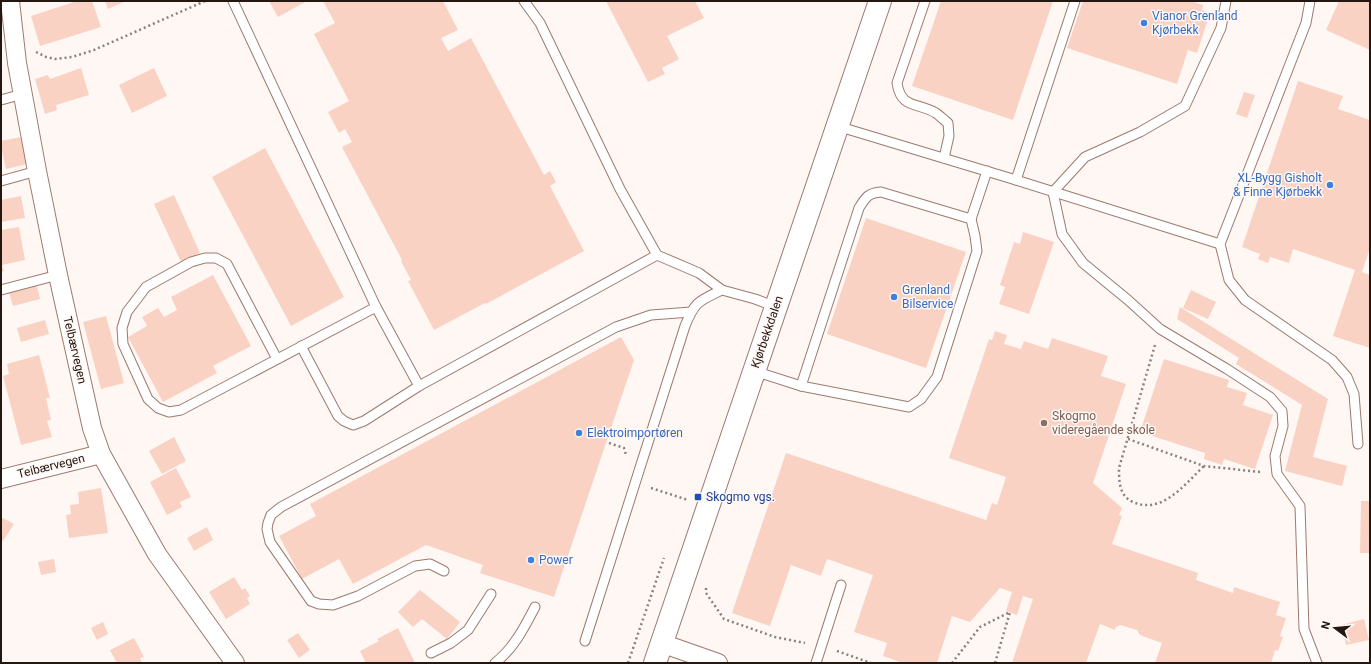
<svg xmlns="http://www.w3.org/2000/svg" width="1371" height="664" font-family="Roboto,sans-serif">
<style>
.building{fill:#f9d2c4}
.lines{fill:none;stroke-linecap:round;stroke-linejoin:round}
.service-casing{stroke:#9d7a6d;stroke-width:11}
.minor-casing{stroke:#9d7a6d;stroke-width:20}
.tertiary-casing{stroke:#9d7a6d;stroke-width:24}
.path{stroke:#8b807c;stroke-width:2.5;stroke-dasharray:2 3;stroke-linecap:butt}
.service{stroke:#fff;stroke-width:9}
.minor{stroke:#fff;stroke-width:18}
.tertiary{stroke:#fff;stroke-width:22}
.shop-dot{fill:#3f7fe0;stroke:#fff7f4;stroke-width:1.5}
.education-dot{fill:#8d6e63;stroke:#fff7f4;stroke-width:1.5}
.transit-dot{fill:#1a4fb4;stroke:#fff7f4;stroke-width:1.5}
.labels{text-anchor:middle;stroke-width:3;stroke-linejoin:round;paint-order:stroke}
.shop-label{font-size:12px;fill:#366cbe;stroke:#fff7f4;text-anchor:start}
.street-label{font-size:12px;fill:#241712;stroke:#fff7f4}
.education-label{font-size:12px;fill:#785e54;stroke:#fff7f4;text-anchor:start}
.transit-label{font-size:12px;fill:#164399;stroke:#fff7f4;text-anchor:start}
</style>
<rect width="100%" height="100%" fill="#fff7f4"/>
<g class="building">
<path d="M 77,1 L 92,1 L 101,27 L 40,46 L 31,16 Z"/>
<path d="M 105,1 L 126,1 L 108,9 Z"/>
<path d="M 269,1 L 307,1 L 278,17 Z"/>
<path d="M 323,1 L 443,1 L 458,30 L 441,38 L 448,51 L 471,38 L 544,175 L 550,171 L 556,182 L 550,186 L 584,251 L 486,304 L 485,303 L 434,330 L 408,281 L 411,280 L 401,261 L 402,260 L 342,147 L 352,142 L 345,129 L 339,133 L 328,112 L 349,101 L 314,34 L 335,23 Z"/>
<path d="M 606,1 L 695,1 L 704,18 L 667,36 L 679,59 L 662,68 L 665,74 L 648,82 Z"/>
<path d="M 941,1 L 1053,1 L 1013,120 L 912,86 Z"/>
<path d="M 1083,1 L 1191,1 L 1203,5 L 1202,10 L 1210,13 L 1197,53 L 1188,50 L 1177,84 L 1067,48 Z"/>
<path d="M 1339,1 L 1370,1 L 1370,50 L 1326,30 Z"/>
<path d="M 81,68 L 89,95 L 56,105 L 57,110 L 45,114 L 35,79 L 48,75 L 50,79 Z"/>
<path d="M 154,68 L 167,96 L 132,113 L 119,85 Z"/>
<path d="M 1298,81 L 1343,96 L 1338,109 L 1370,120 L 1370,248 L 1362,272 L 1370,275 L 1370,348 L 1333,336 L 1355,270 L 1293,249 L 1289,263 L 1270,257 L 1268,263 L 1258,259 L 1260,254 L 1242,247 Z"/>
<path d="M 1244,92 L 1255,95 L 1247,118 L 1236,114 Z"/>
<path d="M 21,137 L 27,164 L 6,169 L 2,151 L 1,151 L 1,141 Z"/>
<path d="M 265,148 L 344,297 L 291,326 L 212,177 Z"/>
<path d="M 174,195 L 200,253 L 181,262 L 154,204 Z"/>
<path d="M 21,196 L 25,218 L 1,222 L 1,200 Z"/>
<path d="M 866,218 L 966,252 L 926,368 L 827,334 Z"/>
<path d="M 19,227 L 25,260 L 2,265 L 4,271 L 1,272 L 1,230 Z"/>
<path d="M 1023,232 L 1054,242 L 1029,314 L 999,304 L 1005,287 L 1000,285 L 1014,242 L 1020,244 Z"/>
<path d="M 213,275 L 251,346 L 213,366 L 217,373 L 163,402 L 128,337 L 147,326 L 142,317 L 158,308 L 164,317 L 177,310 L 171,297 Z"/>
<path d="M 37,286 L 40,299 L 13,306 L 9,293 Z"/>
<path d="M 1191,290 L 1216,302 L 1208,319 L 1183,308 Z"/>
<path d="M 1180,307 L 1328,399 L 1313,457 L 1347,466 L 1342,486 L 1285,471 L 1302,405 L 1236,364 L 1239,358 L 1177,319 Z"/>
<path d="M 106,316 L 124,383 L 101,389 L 83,322 Z"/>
<path d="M 45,320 L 49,334 L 21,342 L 17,328 Z"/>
<path d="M 995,331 L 1007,335 L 1004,344 L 1021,349 L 1024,341 L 1048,349 L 1052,338 L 1108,356 L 1101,376 L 1126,384 L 1093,483 L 1122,508 L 1119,515 L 1122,516 L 1112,544 L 1198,573 L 1196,580 L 1233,593 L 1234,587 L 1280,602 L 1276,615 L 1286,618 L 1280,636 L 1283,637 L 1278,651 L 1275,650 L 1271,663 L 1155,663 L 1162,643 L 1140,635 L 1137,630 L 1120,625 L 1116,627 L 1115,630 L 1100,624 L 1086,663 L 1012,663 L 1033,599 L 1023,596 L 1017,615 L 1006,611 L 1012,592 L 1000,588 L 970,622 L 952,616 L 937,663 L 903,663 L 883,656 L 887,643 L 854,632 L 873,575 L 827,559 L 821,576 L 791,565 L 770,626 L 732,613 L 786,453 L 986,520 L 992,503 L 997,505 L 1006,477 L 949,458 L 989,339 L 992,340 Z"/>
<path d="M 621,337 L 634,360 L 554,597 L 480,573 L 483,565 L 426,545 L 353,584 L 339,559 L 302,579 L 279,536 L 316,516 L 310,504 Z"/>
<path d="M 39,355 L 50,398 L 46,398 L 51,420 L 47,421 L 52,437 L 21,445 L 3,376 L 9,374 L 7,364 Z"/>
<path d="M 1164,359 L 1229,380 L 1227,387 L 1247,393 L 1243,405 L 1273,415 L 1255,469 L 1224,459 L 1222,465 L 1204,459 L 1205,453 L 1140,432 Z"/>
<path d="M 174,437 L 186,461 L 162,474 L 149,451 Z"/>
<path d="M 176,468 L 191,497 L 180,502 L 182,507 L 167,515 L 150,482 Z"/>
<path d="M 101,488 L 108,533 L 69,538 L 66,515 L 71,514 L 70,505 L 79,504 L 78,492 Z"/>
<path d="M 1361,501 L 1370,501 L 1370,553 L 1360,553 Z"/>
<path d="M 1,517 L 14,524 L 3,541 L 1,540 Z"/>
<path d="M 207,527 L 213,540 L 194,551 L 187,538 Z"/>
<path d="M 54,559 L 56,572 L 41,575 L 38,562 Z"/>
<path d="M 234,577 L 242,590 L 245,588 L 250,596 L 247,598 L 250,604 L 226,619 L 209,592 Z"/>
<path d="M 420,590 L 460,622 L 447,639 L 422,619 L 413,627 L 398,612 Z"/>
<path d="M 1364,619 L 1369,640 L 1346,645 L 1341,625 Z"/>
<path d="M 103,622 L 108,634 L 97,640 L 91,628 Z"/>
<path d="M 398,628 L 415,663 L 361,663 L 365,661 L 360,651 L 379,641 L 377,639 Z"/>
<path d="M 298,633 L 310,650 L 299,658 L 287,640 Z"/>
<path d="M 134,638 L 144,657 L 140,658 L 142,663 L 117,663 L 110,650 Z"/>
</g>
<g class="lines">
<g class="service-casing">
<g id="service">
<path d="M 233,1 L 376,307 L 419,386"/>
<path d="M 524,1 L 540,23 L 620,189 L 657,255 L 699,273 L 722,290 L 755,299 L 776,307"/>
<path d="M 925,1 L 897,83 C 901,109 917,102 936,113 C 940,116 944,120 948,123 L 949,136 L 944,158"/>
<path d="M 1226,1 L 1221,28 L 1185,106 L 1140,132 L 1085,157 L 1053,192 L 1062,234 L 1083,263 L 1128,300 L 1160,329 L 1227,369 L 1270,397 L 1282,411 L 1283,426 L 1275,456 L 1277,474 L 1300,506 L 1304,629 L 1317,663"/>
<path d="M 1,100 L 23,94"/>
<path d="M 837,126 L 1016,180 L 1220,244 L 1306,23 L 1310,1"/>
<path d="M 1016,180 L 1075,1"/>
<path d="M 1,181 L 37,171"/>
<path d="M 1220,244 L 1229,280 L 1245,300 L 1332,360 L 1347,377 L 1354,394 L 1358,444"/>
<path d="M 1,290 L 58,275"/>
<path d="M 301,346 L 338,416 L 344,421 L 353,425 L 364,421 L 419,386 L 657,255"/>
<path d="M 277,359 L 227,264 L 216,258 L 205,258 L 191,262 L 146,287 L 127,312 L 122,328 L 123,344 L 148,399 L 158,408 L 169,412 L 181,410 L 376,307"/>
<path d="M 754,371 L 801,386 L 909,407 L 921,399 L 937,377 L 977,251 L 975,236 L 971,219 L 987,171"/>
<path d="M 801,386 L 859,208 C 866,197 868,193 881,192 L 971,219"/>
<path d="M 444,571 L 430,564 L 415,566 L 358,596 L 333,605 L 319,604 L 311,601 L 270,542 L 267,529 L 268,523 L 271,515 L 281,507 L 616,327 L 651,315 L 691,312"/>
<path d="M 585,641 L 685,326 C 695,301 699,301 722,290"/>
<path d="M 431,653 L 451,643 L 468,630 L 491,594"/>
<path d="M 495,663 C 514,648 524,628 535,607"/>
<path d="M 816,663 L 841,585"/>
</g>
</g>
<g class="minor-casing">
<g id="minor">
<path d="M 10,1 L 17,63 L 37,171 L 58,275 L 92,428 L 101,454 L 157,554 L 235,663"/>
<path d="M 1,479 L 101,454"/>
<path d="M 661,643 L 718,663"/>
</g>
</g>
<g class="tertiary-casing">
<path id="tertiary" d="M 655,663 L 880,1"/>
</g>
<g class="path">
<path d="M 36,52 L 46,57 L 55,59 L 72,57 L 94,50 L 205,1"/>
<path d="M 1155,345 L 1119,468 C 1119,481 1119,496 1133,502 C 1162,515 1185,484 1204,466"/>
<path d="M 1128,439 L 1204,466 L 1260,472"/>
<path d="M 609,443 L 624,448 L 626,455"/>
<path d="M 651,488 L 688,500"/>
<path d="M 706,588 L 706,593 L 724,619 L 775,637 L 805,643"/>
<path d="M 837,651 L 871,663"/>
<path d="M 628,663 L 664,558"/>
<path d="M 952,663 L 980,627 L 1010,612"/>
<path d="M 995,663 L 1010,612"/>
</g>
<use href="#service" class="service"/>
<use href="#minor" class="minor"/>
<use href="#tertiary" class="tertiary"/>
</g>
<g class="shop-dot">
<circle cx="1144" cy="23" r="4"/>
<circle cx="1330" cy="185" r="4"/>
<circle cx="894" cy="297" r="4"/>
<circle cx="579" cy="433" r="4"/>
<circle cx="531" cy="560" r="4"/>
</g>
<circle class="education-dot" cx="1044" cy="423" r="4"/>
<rect class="transit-dot" x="694" y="493" width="8" height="8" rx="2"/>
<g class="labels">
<g class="shop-label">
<text x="1152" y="20">Vianor Grenland<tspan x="1152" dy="14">Kjørbekk</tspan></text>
<text x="1322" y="182" text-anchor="end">XL-Bygg Gisholt<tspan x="1322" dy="14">&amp; Finne Kjørbekk</tspan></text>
<text x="902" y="294">Grenland<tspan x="902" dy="14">Bilservice</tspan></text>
<text x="587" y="437">Elektroimportøren</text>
<text x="539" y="564">Power</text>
</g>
<g class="street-label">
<text transform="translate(767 332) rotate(-71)" y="4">Kjørbekkdalen</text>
<text transform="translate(75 350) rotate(77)" y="4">Telbærvegen</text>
<text transform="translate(51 466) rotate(-14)" y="4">Teibærvegen</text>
</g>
<g class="education-label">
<text x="1052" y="420">Skogmo<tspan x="1052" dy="14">videregående skole</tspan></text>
</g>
<g class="transit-label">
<text x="706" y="501">Skogmo vgs.</text>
</g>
</g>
<rect width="1371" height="664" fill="none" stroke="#241712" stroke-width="4"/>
<g transform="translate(1335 628) rotate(286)" stroke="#fff7f4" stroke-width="3" paint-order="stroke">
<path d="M0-3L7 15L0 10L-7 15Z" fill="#241712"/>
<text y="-6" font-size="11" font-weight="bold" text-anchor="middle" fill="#241712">N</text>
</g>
</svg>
